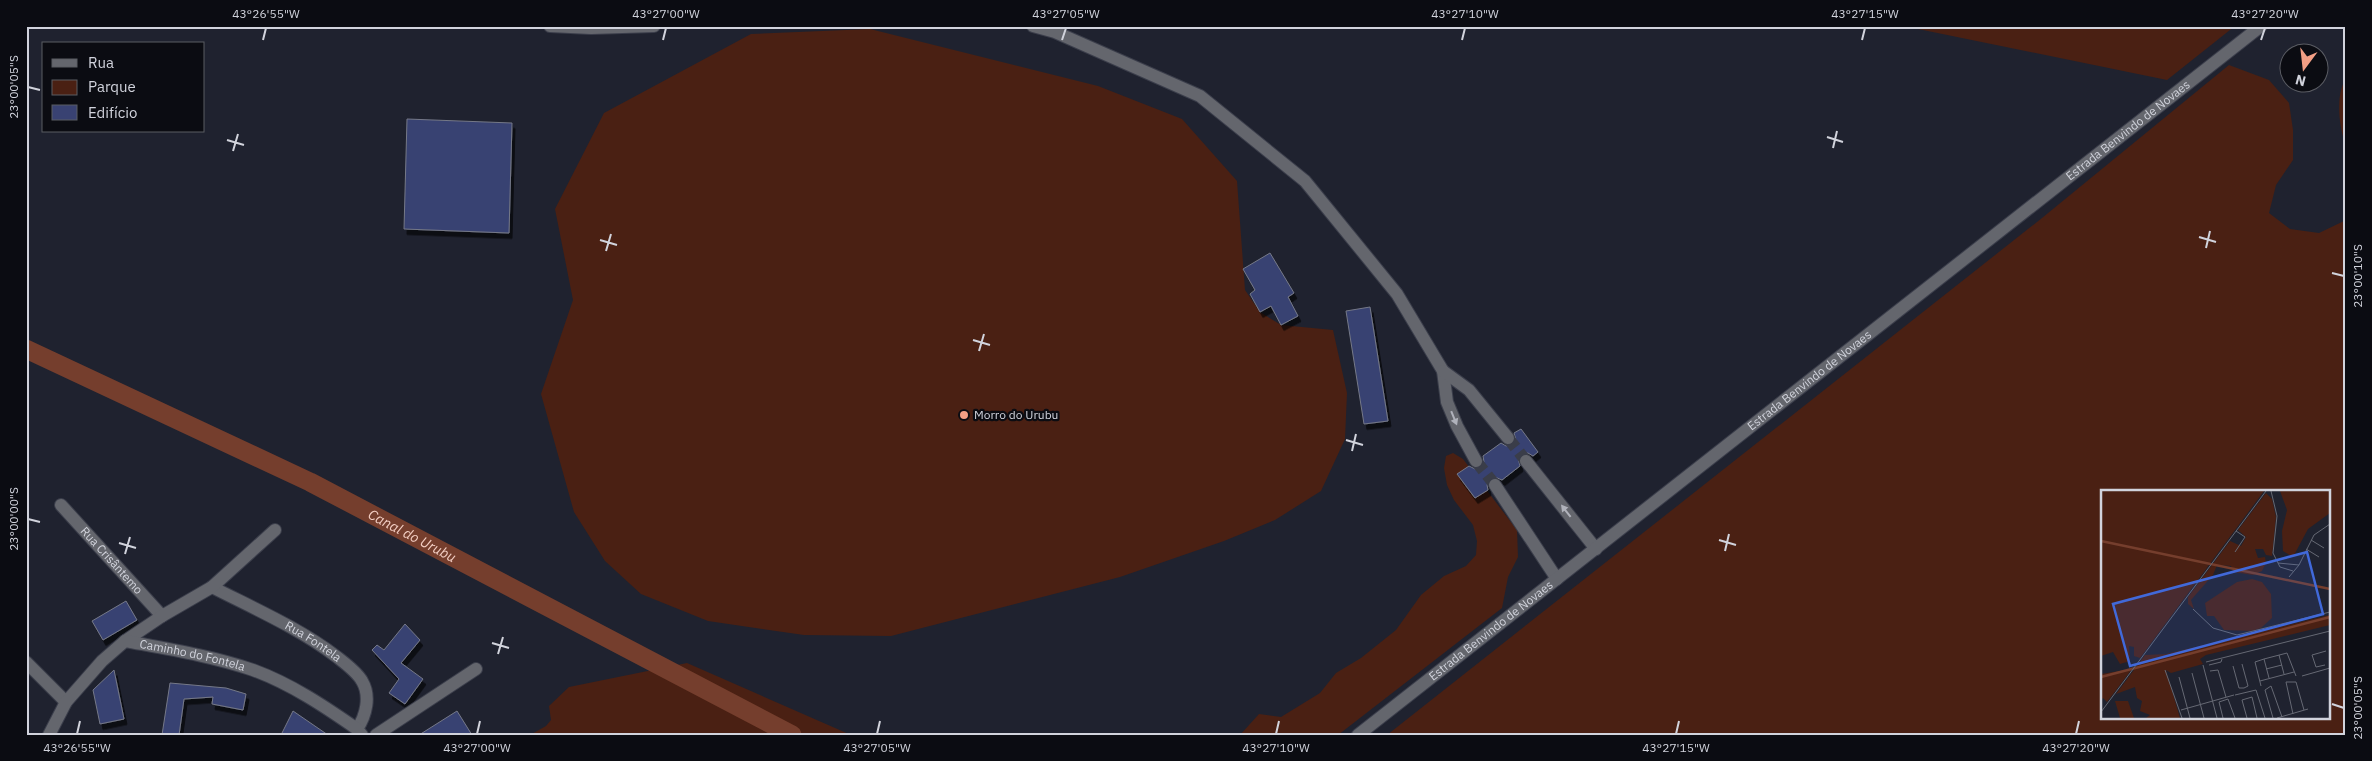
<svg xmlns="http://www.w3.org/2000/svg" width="2372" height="761" font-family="'IBM Plex Sans',sans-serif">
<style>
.green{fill:#4a2013;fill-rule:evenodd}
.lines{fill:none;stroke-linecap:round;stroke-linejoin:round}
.canal{stroke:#753e2d;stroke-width:19}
.building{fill:#394272;stroke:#757988;filter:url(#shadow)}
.minor-tunnel{stroke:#3a3d49;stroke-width:12;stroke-dasharray:12 6;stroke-linecap:butt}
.minor-casing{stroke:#3b3e4b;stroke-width:14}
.minor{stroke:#64666d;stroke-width:12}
.oneway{fill:#b0b2bb}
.ticks{fill:none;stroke:#d1d3dc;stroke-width:2}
.poi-dot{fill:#f39f85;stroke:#0b0c12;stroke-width:2}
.labels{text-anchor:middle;stroke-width:4.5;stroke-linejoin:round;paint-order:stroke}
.street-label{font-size:12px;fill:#d1d3dc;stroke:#0b0c12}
.poi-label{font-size:12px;fill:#d1d3dc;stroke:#0b0c12;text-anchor:start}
.water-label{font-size:14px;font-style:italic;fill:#f3cec3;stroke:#0b0c12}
.inset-river{fill:none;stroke:#753e2d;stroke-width:2.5}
.inset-road{fill:none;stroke:#666974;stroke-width:1}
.view{fill:#4169d9;fill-opacity:0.15;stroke:#4169d9;stroke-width:2.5}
.inset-edge{fill:none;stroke:#d1d3dc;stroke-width:2.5}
.neatline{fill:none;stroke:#d1d3dc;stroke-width:2}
.ticks-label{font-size:12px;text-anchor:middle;fill:#d1d3dc}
</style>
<defs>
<filter id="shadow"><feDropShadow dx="3" dy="5.5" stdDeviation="0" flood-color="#0009"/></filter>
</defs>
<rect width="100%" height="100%" fill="#1f222f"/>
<g class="green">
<path d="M 1829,26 L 2235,26 L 2167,80 L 1918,29 Z"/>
<path d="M 870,29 L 1098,86 L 1182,119 L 1237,181 L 1245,290 L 1260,312 L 1281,325 L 1333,330 L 1347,393 L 1345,439 L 1321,491 L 1275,520 L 1224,541 L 1120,577 L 891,636 L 804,635 L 708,621 L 641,594 L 605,561 L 574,512 L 541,394 L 573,300 L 555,209 L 604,113 L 751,34 Z"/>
<path d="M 2229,65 L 2269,80 L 2289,103 L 2293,130 L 2293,160 L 2276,185 L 2269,213 L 2290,229 L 2319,233 L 2344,221 L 2346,218 L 2346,735 L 1387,735 L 2042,218 ZM 2102,491 L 2328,491 L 2328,717 L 2102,717 Z"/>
<path d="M 2346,79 L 2346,145 C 2339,130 2335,93 2346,79 Z"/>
<path d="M 1453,453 L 1463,459 L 1517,530 L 1518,557 L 1508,577 L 1502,608 L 1338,735 L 1240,735 L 1259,714 L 1281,717 L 1320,693 L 1336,673 L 1361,658 L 1396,630 L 1421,595 L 1444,576 L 1466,566 L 1476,555 L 1477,541 L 1473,525 L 1454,500 L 1447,485 L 1444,468 L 1446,456 Z"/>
<path d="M 687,663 L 851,735 L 530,735 L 546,726 L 551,720 L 549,706 L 569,687 Z"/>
</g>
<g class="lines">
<path class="canal" id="s1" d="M 26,349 L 310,482 L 792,735"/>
</g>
<g class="building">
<path d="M 407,119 L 512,123 L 509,233 L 404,229 Z"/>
<path d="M 1270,253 L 1294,293 L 1288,297 L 1298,316 L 1281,325 L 1271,306 L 1260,312 L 1250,294 L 1255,290 L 1243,269 Z"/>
<path d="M 1370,307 L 1388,421 L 1364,424 L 1346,311 Z"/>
<path d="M 1521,429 L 1538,452 L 1533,456 L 1528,453 L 1521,454 L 1518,458 L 1520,466 L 1502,480 L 1495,477 L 1490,479 L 1487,485 L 1488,490 L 1475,498 L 1457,474 L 1469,466 L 1475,469 L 1480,468 L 1484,462 L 1483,456 L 1501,443 L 1506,446 L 1513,445 L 1516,440 L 1514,433 Z"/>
<path d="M 126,601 L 137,620 L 103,640 L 92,621 Z"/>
<path d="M 405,624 L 420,640 L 401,663 L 423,679 L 405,704 L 389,693 L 399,679 L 372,650 L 377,645 L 384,650 Z"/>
<path d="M 114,670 L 124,719 L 100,724 L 93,690 Z"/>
<path d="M 170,683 L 226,688 L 246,694 L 243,710 L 212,704 L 213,697 L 184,699 L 179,735 L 162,735 Z"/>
<path d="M 293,711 L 328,735 L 281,735 Z"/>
<path d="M 457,711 L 472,735 L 419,735 Z"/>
</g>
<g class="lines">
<g class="minor-tunnel">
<path d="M 1508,438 L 1526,461"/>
<path d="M 1476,461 L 1495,485"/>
</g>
<g class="minor-casing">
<g id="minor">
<path d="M 550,26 L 591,28 L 654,26"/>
<path d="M 1033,26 L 1055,32 L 1200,96 L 1305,181 L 1397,294 L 1443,371 L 1447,402 L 1457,426 L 1476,461"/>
<path d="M 1443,371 L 1469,390 L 1508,438"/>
<path d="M 1526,461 L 1596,549"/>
<path d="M 1495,485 L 1557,579"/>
<path id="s2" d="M 61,505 L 162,616"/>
<path id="s3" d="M 212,587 C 255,609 299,628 337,657 C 346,664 357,672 362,681 C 371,696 366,716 357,729"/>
<path d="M 125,641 L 162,616 L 212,587 L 275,530"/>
<path d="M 26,662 L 66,702"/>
<path id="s4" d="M 49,735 L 66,702 L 102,661 L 125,641 C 168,649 212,656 253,670 C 291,684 324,706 357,729 L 362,735"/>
<path d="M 376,735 L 476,669"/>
<path id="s5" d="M 1358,735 L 2261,26"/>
</g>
</g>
<use href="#minor" class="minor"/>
</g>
<defs><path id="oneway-solid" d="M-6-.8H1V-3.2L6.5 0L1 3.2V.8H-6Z" transform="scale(1.25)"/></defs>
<g class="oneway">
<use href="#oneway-solid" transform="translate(1454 418) rotate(68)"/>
<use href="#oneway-solid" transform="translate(1566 511) rotate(-128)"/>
</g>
<path class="ticks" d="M 263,40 L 266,28M 663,40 L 666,28M 1062,40 L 1066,28M 1462,40 L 1465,28M 1862,40 L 1865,28M 2261,40 L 2265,28M 28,87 L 40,90M 1827,137 L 1843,142M 227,140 L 244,145M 1833,148 L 1837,131M 233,151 L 238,134M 2199,237 L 2216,242M 600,240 L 617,245M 2206,248 L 2210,231M 606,251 L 611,234M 2332,273 L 2344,276M 973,340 L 990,345M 979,351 L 984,334M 1346,440 L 1363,445M 1352,451 L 1356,434M 28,519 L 40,522M 1719,540 L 1736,545M 119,543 L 136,548M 1725,551 L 1729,534M 125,554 L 130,537M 492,643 L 509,648M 498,654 L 503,637M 2332,704 L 2344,708M 77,734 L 80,721M 477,734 L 480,721M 877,734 L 880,721M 1276,734 L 1279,721M 1676,734 L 1679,721M 2076,734 L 2079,721"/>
<circle class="poi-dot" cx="964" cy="415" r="5"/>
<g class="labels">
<g class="street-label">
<text dy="4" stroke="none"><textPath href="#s5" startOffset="979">Estrada Benvindo de Novaes</textPath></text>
<text dy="4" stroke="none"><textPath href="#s5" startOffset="574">Estrada Benvindo de Novaes</textPath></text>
<text dy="4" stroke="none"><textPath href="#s2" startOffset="75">Rua Crisântemo</textPath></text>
<text dy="4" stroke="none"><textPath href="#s5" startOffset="169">Estrada Benvindo de Novaes</textPath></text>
<text dy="4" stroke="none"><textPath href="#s3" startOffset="115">Rua Fontela</textPath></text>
<text dy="4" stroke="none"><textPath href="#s4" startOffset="191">Caminho do Fontela</textPath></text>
</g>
<g class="poi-label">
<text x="974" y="419">Morro do Urubu</text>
</g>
<g class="water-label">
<text dy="5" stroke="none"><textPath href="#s1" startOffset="429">Canal do Urubu</textPath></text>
</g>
</g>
<g transform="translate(2101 490)">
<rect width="229" height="229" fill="#1f222f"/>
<path d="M 0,1 L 163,1 L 39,168 L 33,166 L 33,157 L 28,156 L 29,171 L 19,174 L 12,162 L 0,166 ZM 179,1 L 229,1 L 229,23 L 207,39 L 192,67 L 182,61 L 181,41 L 186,20 ZM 165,3 L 171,9 L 175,27 L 171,66 L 165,65 L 162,59 L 154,59 L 157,68 L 164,67 L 165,73 L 161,81 L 152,85 L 132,82 L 130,76 L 116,75 L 112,85 L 90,110 L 93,119 L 87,114 L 87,107 L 129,51 L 140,56 L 145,47 L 137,40 ZM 151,89 L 161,92 L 170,104 L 171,128 L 160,138 L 151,141 L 123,140 L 113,126 L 106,126 L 104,113 L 136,92 ZM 229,125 L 229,135 L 105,165 L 99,169 L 102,174 L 70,183 L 65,180 L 79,228 L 45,228 L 49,225 L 39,221 L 41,211 L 36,208 L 34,197 L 15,204 L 44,165 L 65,164 ZM 31,179 L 6,212 L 2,208 L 0,210 L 0,184 ZM 14,211 L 27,211 L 33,228 L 19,228 Z" fill="#4a2013"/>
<path class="inset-river" d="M 0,51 L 229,99M 0,187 L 229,127"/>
<path class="inset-road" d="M 170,1 L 176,26 L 172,63 L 177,73 L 198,75 L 213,45 L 229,34M 210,50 L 223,58M 205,59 L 218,67M 134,62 L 144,47 L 135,41M 177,73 L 179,77 L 192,81M 188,87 L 198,75M 92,119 L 112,138 L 136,145 L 229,122M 178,165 L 183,184M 105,172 L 229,141M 141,174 L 147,196 L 143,198M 102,175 L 116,228M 108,175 L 120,172 L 121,169M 224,175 L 215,177 L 211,165 L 225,161M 132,176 L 138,198 L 143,198M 165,179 L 181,175M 64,180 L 81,228M 109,181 L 117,180 L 125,207M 91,183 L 103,228M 201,186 L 229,178M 78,187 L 89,228M 168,188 L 163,169 L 186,163 L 195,186M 159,191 L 193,182M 160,196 L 154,172 L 163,169M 134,205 L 155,200 L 164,228M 80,220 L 133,205M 0,222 L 165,1M 192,224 L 185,192 L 195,192 L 203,220M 122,228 L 118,212 L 127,209 L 134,228M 146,228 L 141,210 L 151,207 L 156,228M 172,228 L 164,200 L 170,196 L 181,227M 176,228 L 207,219"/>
<path class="view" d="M 206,62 L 222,124 L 29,176 L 12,114 Z"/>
<rect width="229" height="229" class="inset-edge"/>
</g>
<rect width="2372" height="761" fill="none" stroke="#0b0c12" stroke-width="55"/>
<rect x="42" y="42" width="162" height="90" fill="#0b0c12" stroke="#5a5c63"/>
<rect x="52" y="59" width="25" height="8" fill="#64666d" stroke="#5a5c63"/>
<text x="88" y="68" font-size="15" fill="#d1d3dc">Rua</text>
<rect x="52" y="80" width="25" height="15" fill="#4a2013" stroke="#5a5c63"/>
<text x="88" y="92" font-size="15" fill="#d1d3dc">Parque</text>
<rect x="52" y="105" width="25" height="15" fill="#394272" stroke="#5a5c63"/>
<text x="88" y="118" font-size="15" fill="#d1d3dc">Edifício</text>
<g transform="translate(2304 68) rotate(195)"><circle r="24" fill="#0b0c12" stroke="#5a5c63"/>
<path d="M0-4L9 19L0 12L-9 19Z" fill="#f39f85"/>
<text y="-8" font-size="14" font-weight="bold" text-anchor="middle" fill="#d1d3dc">N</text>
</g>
<rect x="28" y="28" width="2316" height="706" class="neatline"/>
<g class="ticks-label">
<text x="266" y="18">43°26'55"W</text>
<text x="666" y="18">43°27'00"W</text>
<text x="1066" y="18">43°27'05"W</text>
<text x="1465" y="18">43°27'10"W</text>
<text x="1865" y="18">43°27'15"W</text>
<text x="2265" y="18">43°27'20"W</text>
<text transform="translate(14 87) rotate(-90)" y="4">23°00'05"S</text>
<text transform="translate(2358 276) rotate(-90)" y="4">23°00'10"S</text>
<text transform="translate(14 519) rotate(-90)" y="4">23°00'00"S</text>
<text transform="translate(2358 708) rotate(-90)" y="4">23°00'05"S</text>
<text x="77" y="752">43°26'55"W</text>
<text x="477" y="752">43°27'00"W</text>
<text x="877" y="752">43°27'05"W</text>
<text x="1276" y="752">43°27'10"W</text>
<text x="1676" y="752">43°27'15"W</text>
<text x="2076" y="752">43°27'20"W</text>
</g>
</svg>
